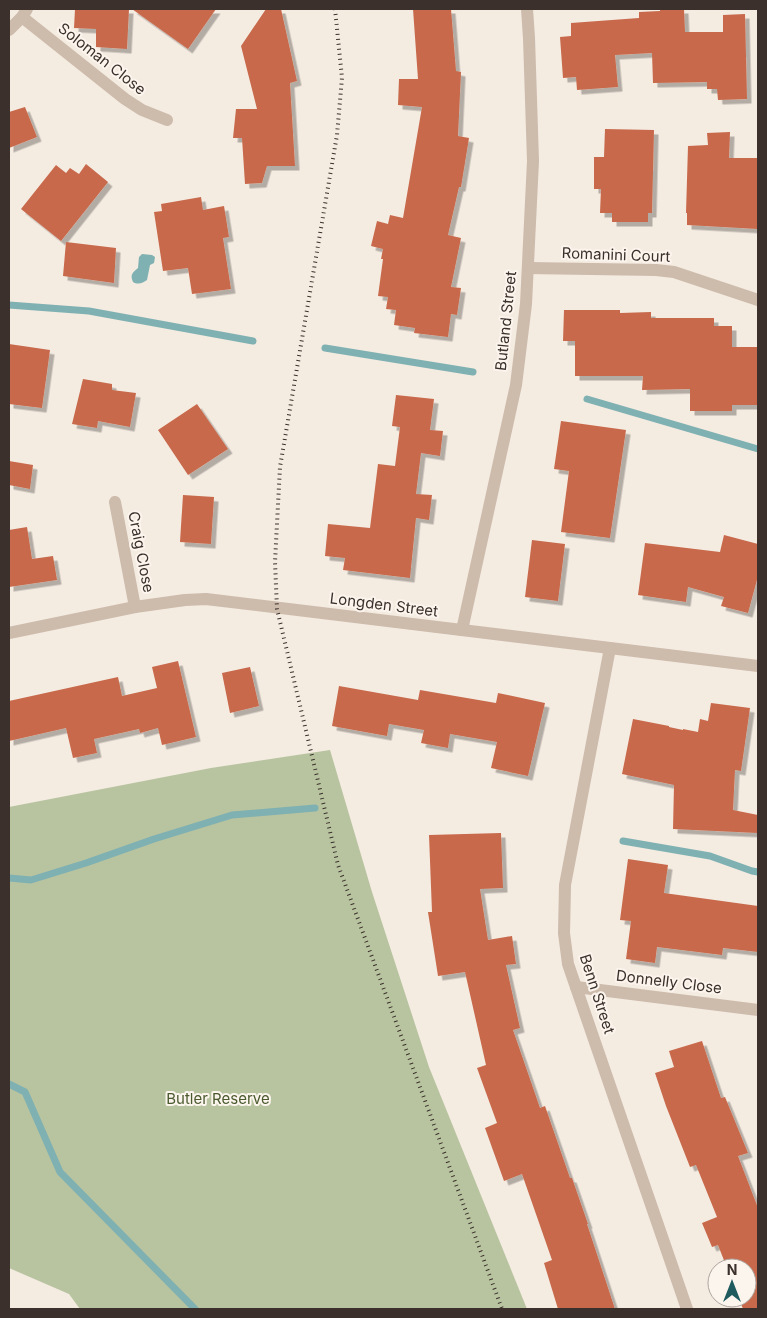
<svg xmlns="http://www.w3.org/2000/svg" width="767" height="1318" font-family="Inter,sans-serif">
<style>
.green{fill:#b8c4a0}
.water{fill:#7fb0b2}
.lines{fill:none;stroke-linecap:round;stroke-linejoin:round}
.stream{stroke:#7fb0b2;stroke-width:7}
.building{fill:#c8694b;filter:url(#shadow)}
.minor{stroke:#cdbbac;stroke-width:12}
.rail{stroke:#3b302b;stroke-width:4;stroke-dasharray:1 4;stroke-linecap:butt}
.labels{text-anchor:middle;stroke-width:4;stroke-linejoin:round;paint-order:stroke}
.street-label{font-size:15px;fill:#3b302b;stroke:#fbf5ee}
.park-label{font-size:15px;fill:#4a5a2e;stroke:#fbf5ee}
</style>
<defs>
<filter id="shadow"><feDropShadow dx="4.5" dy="4.5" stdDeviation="0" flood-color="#0004"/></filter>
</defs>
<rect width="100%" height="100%" fill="#f4ebe1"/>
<path class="green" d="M 330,750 L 372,892 L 429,1067 L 527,1309 L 80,1309 L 69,1294 L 9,1268 L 9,807 L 211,768 Z"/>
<path class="water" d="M 142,254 L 152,255 L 155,257 L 154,263 L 150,265 L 147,280 C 143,283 138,285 133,282 C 130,275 132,273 138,268 L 139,257 Z"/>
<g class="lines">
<g class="stream">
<path d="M 9,305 L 89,311 L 253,341"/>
<path d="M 325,348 L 473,372"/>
<path d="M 587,399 L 758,449"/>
<path d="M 623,841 L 710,856 L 752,871 L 758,872"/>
<path d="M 9,878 L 31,880 L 86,863 L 154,839 L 232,815 L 315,808"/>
<path d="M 9,1084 L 25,1092 L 60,1172 L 195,1309"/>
</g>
</g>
<g class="building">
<path d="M 75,9 L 129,9 L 127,49 L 96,47 L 96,29 L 74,28 Z"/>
<path d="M 132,9 L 216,9 L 188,49 Z"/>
<path d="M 266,9 L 281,9 L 297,81 L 290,83 L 295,166 L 267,166 L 262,183 L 245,184 L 242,138 L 233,138 L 236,109 L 257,109 L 241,46 Z"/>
<path d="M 413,9 L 451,9 L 456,71 L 461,72 L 458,136 L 469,138 L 461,187 L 459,187 L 448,235 L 461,238 L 451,287 L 461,288 L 457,315 L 451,314 L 448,337 L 414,333 L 415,328 L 394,325 L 396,310 L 386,309 L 388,297 L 378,296 L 383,259 L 381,259 L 383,249 L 371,246 L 377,221 L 388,224 L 390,215 L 403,218 L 422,107 L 398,105 L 399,79 L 418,79 Z"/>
<path d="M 660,9 L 684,9 L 685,32 L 723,32 L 723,15 L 745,14 L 747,99 L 718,100 L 717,89 L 707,89 L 707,82 L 653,83 L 652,53 L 615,55 L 618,87 L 577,90 L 576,77 L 563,78 L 560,37 L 571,36 L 571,23 L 639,18 L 639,12 L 660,11 Z"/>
<path d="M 25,107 L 37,137 L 9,148 L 9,112 Z"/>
<path d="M 605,129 L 654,130 L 652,213 L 648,213 L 648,222 L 612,222 L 612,213 L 600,213 L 601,189 L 594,189 L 594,157 L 604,157 Z"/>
<path d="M 730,132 L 729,158 L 758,158 L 758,229 L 687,225 L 687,213 L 686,213 L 688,146 L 708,145 L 707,133 Z"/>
<path d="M 86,164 L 108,182 L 61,241 L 21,209 L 56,165 L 66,173 L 70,168 L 79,174 Z"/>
<path d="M 201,197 L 203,210 L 224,206 L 229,237 L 223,238 L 231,289 L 192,294 L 188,268 L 163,271 L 154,212 L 162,211 L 161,204 Z"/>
<path d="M 66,242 L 116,248 L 114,283 L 63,276 Z"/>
<path d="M 564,310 L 620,310 L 620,313 L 651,312 L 651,318 L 714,318 L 714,326 L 732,326 L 732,347 L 758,347 L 758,405 L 732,405 L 732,411 L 690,411 L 690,389 L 642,390 L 643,376 L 575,376 L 575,341 L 563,341 Z"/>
<path d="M 9,344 L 50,350 L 42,408 L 9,404 Z"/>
<path d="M 83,379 L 112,384 L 112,390 L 136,393 L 130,427 L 98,421 L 97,428 L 72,424 Z"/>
<path d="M 396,395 L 434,399 L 430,430 L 443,431 L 440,456 L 421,453 L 416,494 L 432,495 L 429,520 L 416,518 L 410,578 L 343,570 L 345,558 L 325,556 L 328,524 L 370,528 L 378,464 L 395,466 L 400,427 L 392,426 Z"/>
<path d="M 197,404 L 228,449 L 188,475 L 158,430 Z"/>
<path d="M 561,421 L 626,430 L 610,538 L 561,532 L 569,471 L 554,469 Z"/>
<path d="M 9,461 L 33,465 L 30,489 L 9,485 Z"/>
<path d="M 183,495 L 214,497 L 211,544 L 180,542 Z"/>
<path d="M 27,527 L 32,559 L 53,556 L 57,580 L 9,587 L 9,530 Z"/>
<path d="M 724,535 L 758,544 L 758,576 L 748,613 L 721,606 L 724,597 L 688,587 L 686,602 L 638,595 L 645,543 L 720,552 Z"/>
<path d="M 532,540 L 565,544 L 558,601 L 525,597 Z"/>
<path d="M 178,661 L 196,737 L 162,745 L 158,728 L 140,733 L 139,729 L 94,739 L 97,753 L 73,758 L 66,728 L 9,741 L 9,701 L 118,677 L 122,696 L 157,688 L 152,667 Z"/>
<path d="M 250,667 L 259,706 L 230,713 L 222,673 Z"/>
<path d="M 339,686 L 418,700 L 420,690 L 496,703 L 498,693 L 545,703 L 528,776 L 491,768 L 497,742 L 450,734 L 448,748 L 421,743 L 424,730 L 389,724 L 387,736 L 332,726 Z"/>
<path d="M 711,703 L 750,708 L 741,771 L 735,770 L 733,810 L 758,815 L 758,833 L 673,829 L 674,785 L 622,774 L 633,719 L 669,726 L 669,727 L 683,730 L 683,729 L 698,732 L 700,719 L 708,721 Z"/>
<path d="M 501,833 L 503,888 L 480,889 L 488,940 L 512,936 L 516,964 L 506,965 L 520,1028 L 513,1030 L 540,1108 L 545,1106 L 570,1178 L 572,1178 L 588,1224 L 587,1224 L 615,1309 L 558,1309 L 544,1263 L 552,1260 L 522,1174 L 504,1181 L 485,1128 L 497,1123 L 477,1068 L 486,1065 L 465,972 L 438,976 L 428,912 L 432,912 L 429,835 Z"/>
<path d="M 628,859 L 668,865 L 664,893 L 758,906 L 758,952 L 723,948 L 722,955 L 657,947 L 655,963 L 626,959 L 631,921 L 620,920 Z"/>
<path d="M 702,1041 L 721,1098 L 725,1097 L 748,1153 L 738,1156 L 758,1208 L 758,1309 L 743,1309 L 739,1298 L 747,1298 L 747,1268 L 727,1268 L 718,1245 L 712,1247 L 702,1223 L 717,1217 L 696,1165 L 690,1167 L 666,1106 L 655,1073 L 674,1067 L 669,1051 Z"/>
</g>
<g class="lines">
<g class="minor">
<path d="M 22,17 L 125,99 L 142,110 L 167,120"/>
<path d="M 9,30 L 22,17 L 27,9"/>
<path d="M 528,268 L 656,270 L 674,272 L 758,300"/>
<path d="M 115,502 L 135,607"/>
<path d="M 462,630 L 516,385 L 526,304 L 533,161 L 529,38 L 527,9"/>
<path d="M 9,633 L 135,607 L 185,600 L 206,599 L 758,666"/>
<path d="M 610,648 L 565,885 L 564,933 L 568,964 L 687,1309"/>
<path d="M 576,987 L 758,1010"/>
</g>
<path class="rail" d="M 335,9 L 342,78 L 337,135 L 280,467 L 275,562 L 277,609 L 338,865 L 502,1309"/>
</g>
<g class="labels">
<g class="street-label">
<text transform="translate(102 59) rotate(38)" y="5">Soloman Close</text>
<text transform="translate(616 255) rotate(2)" y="5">Romanini Court</text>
<text transform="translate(506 321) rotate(-84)" y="5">Butland Street</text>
<text transform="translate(141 552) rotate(79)" y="5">Craig Close</text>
<text transform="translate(384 605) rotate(7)" y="5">Longden Street</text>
<text transform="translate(669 982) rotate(7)" y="5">Donnelly Close</text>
<text transform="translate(597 994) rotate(72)" y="5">Benn Street</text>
</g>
<g class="park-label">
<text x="218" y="1104">Butler Reserve</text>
</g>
</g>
<rect width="767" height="1318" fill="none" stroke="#3b302b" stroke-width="20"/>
<g transform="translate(732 1283)"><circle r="24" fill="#fbf5ee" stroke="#aea6a0"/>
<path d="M0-4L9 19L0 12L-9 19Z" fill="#1f5a5e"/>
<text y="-8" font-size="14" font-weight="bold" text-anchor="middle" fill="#3b302b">N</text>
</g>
</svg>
